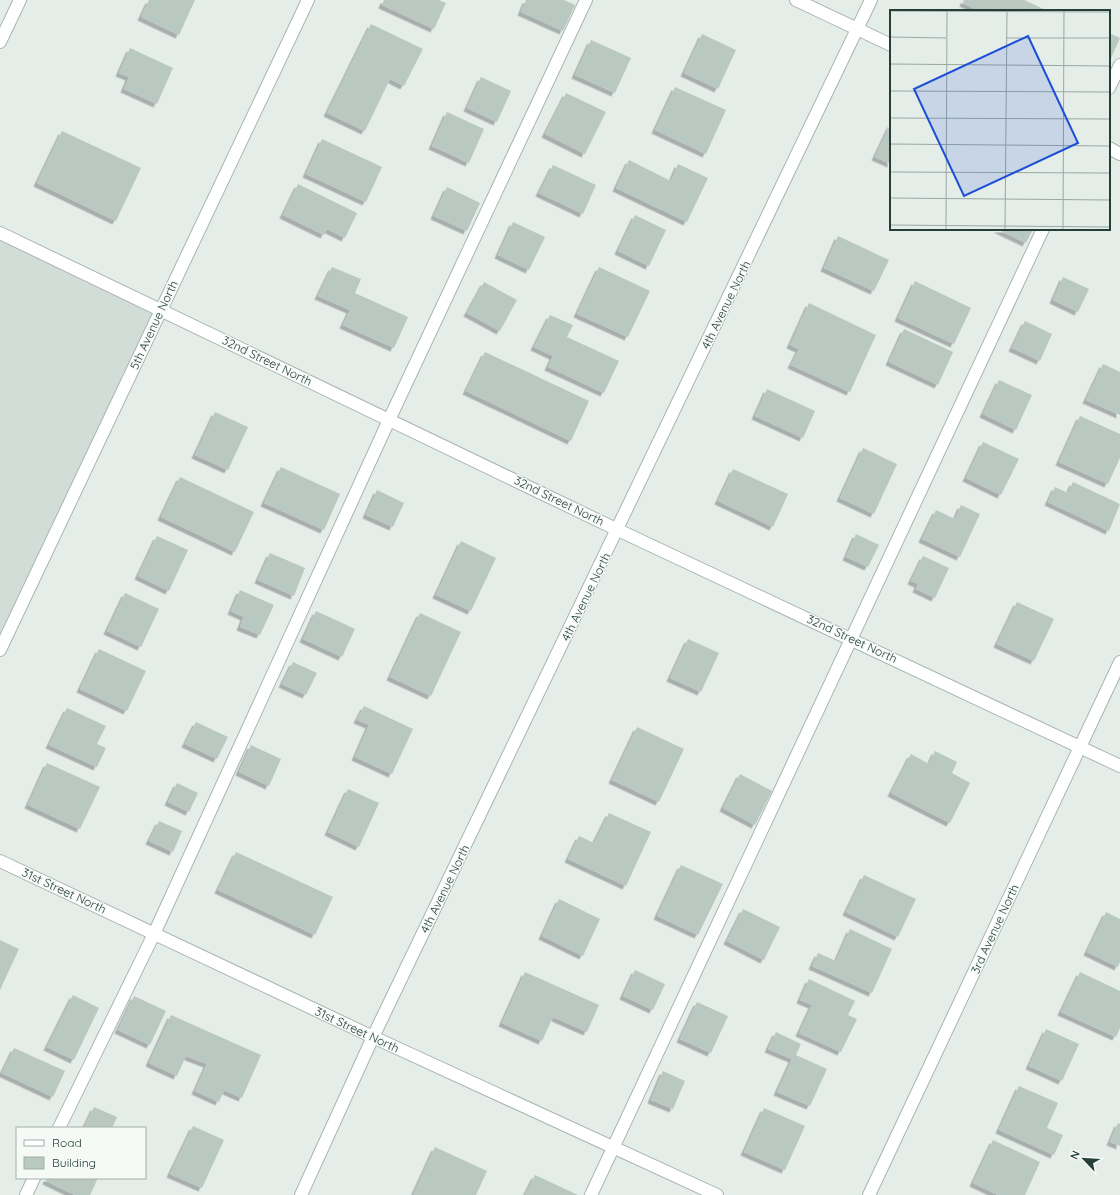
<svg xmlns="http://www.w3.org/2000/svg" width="1120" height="1195" font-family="Quicksand,sans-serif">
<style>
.built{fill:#d3ddd8}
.building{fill:#bac8c2;filter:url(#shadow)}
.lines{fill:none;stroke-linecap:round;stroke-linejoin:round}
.lane-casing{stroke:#a8b5b0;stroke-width:14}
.street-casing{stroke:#a8b5b0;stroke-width:14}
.lane{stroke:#fff;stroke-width:12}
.street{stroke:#fff;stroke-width:12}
.labels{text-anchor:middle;stroke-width:3;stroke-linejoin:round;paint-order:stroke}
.street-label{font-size:12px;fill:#253f37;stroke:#f5faf7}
.inset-road{fill:none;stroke:#98a7a2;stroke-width:1}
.view{fill:#1d4ed8;fill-opacity:0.15;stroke:#1d4ed8;stroke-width:2}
.inset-edge{fill:none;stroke:#253f37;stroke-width:2}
</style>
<defs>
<filter id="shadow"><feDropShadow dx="-3.5" dy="3.5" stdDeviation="0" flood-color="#0004"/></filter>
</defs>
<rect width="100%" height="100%" fill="#e5ede9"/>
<path class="built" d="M 0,233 L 161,310 L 0,650 Z"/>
<g class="building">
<path d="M 149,0 L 195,0 L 179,35 L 141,17 Z"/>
<path d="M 384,0 L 439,0 L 446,3 L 434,29 L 382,5 Z"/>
<path d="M 526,0 L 564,0 L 575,5 L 563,31 L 521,12 Z"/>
<path d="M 964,0 L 1024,0 L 1048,11 L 979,11 L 963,3 Z"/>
<path d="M 371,24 L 423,49 L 404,86 L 390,79 L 365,131 L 327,113 Z"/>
<path d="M 1109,33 L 1120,38 L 1109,63 Z"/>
<path d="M 702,34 L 736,50 L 718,89 L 684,73 Z"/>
<path d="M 591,40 L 631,58 L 615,93 L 575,75 Z"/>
<path d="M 130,48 L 173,68 L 157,104 L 124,89 L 129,77 L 119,73 Z"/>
<path d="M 481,77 L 511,91 L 497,122 L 467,108 Z"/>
<path d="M 675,87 L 726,110 L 706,154 L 655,130 Z"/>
<path d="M 566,93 L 606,112 L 585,154 L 545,134 Z"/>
<path d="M 447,112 L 484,129 L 469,163 L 432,146 Z"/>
<path d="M 891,123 L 891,164 L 875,157 Z"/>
<path d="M 62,131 L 141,168 L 116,221 L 37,183 Z"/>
<path d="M 322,139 L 382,167 L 366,202 L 306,174 Z"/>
<path d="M 629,160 L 671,181 L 678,164 L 708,178 L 687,222 L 616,188 Z"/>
<path d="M 553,165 L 596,185 L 583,214 L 539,193 Z"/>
<path d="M 298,184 L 357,213 L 345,238 L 327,229 L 324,235 L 283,215 Z"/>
<path d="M 447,187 L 480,203 L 467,231 L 434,216 Z"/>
<path d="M 635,215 L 666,230 L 649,266 L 618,251 Z"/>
<path d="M 513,222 L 545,237 L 529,270 L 498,255 Z"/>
<path d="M 997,229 L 1033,229 L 1026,243 Z"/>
<path d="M 838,236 L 889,260 L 874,291 L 824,268 Z"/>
<path d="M 332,267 L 361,279 L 355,293 L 408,317 L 394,348 L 343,325 L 350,310 L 318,296 Z"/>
<path d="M 599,267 L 650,291 L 628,337 L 577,314 Z"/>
<path d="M 1063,277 L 1089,289 L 1078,312 L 1053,300 Z"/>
<path d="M 915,281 L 971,308 L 954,344 L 898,318 Z"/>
<path d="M 484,282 L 517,300 L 500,331 L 467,313 Z"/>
<path d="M 809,303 L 876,335 L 850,392 L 791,365 L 799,349 L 790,345 Z"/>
<path d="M 550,315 L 573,325 L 567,337 L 619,361 L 604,393 L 548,367 L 553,356 L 534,347 Z"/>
<path d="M 1025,321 L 1052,334 L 1040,361 L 1012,348 Z"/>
<path d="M 904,329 L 953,352 L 938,385 L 889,362 Z"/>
<path d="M 485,352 L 589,401 L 571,441 L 466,391 Z"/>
<path d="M 1103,364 L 1120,372 L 1120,415 L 1086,400 Z"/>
<path d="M 999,380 L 1032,395 L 1016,430 L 983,414 Z"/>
<path d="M 767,389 L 815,411 L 803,438 L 755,416 Z"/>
<path d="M 215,412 L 248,427 L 228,470 L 195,455 Z"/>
<path d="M 1080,416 L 1120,434 L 1120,458 L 1108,484 L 1059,462 Z"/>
<path d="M 983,442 L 1019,459 L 1001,495 L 966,478 Z"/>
<path d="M 863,448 L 897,464 L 874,514 L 840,498 Z"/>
<path d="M 281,467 L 340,494 L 324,530 L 264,503 Z"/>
<path d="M 733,469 L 788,494 L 773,527 L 718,501 Z"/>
<path d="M 180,477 L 254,512 L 235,552 L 161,517 Z"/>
<path d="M 1073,482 L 1120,504 L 1109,531 L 1048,502 L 1055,487 L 1068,493 Z"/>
<path d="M 377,490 L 404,503 L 393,527 L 366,515 Z"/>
<path d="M 961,505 L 980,514 L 960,557 L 922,539 L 936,510 L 955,519 Z"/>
<path d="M 856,534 L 879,545 L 868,567 L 846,557 Z"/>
<path d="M 157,536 L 188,550 L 169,591 L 138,576 Z"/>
<path d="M 461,541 L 496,558 L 471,611 L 436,595 Z"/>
<path d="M 270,553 L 305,568 L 294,596 L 258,580 Z"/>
<path d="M 923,556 L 949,568 L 935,598 L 916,589 L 918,584 L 911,581 Z"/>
<path d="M 240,590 L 274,605 L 260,635 L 240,627 L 244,617 L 231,611 Z"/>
<path d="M 125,593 L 159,609 L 141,647 L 107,631 Z"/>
<path d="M 1017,602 L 1054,619 L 1034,661 L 997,644 Z"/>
<path d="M 316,611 L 355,629 L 342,657 L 303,639 Z"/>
<path d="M 420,613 L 461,632 L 431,696 L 390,677 Z"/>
<path d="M 688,639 L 719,653 L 701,692 L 670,678 Z"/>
<path d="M 99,649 L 146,671 L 127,711 L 80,689 Z"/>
<path d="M 293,662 L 317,673 L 306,695 L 282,684 Z"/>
<path d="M 364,706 L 413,729 L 392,774 L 355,757 L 369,725 L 357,720 Z"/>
<path d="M 67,708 L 106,726 L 97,744 L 106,748 L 97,767 L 49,745 Z"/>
<path d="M 196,722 L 228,737 L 217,759 L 185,744 Z"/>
<path d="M 637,727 L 684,749 L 659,802 L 612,780 Z"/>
<path d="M 251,745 L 281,759 L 269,786 L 239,772 Z"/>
<path d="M 935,751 L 957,762 L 952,773 L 970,783 L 950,823 L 891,793 L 911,754 L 929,764 Z"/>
<path d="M 47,763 L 100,787 L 80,829 L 28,805 Z"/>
<path d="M 740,774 L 772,791 L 755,825 L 723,808 Z"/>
<path d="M 177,783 L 198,793 L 189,812 L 168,802 Z"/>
<path d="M 348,789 L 379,803 L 359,847 L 328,832 Z"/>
<path d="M 609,813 L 651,832 L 626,886 L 568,859 L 579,836 L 594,843 Z"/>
<path d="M 159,821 L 182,831 L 173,852 L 149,841 Z"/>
<path d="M 236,852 L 333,897 L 315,935 L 218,890 Z"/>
<path d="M 681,865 L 723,884 L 698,935 L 657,916 Z"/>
<path d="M 864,875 L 916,899 L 898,937 L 846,912 Z"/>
<path d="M 559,899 L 600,919 L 583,956 L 542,936 Z"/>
<path d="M 743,909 L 780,927 L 764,960 L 727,941 Z"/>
<path d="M 1106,912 L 1120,919 L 1120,962 L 1118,967 L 1087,952 Z"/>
<path d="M 850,929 L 892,949 L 872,993 L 812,966 L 818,953 L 836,961 Z"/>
<path d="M 0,940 L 19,949 L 0,990 Z"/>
<path d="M 635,970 L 665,984 L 653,1010 L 623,996 Z"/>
<path d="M 525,972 L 599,1005 L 587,1032 L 553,1017 L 542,1041 L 502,1023 Z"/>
<path d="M 1080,972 L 1120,991 L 1120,1028 L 1116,1037 L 1061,1012 Z"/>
<path d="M 809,979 L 855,1001 L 848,1015 L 857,1019 L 841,1052 L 799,1033 L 812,1005 L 800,1000 Z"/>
<path d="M 73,995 L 99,1008 L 74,1060 L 47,1047 Z"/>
<path d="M 134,996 L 166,1011 L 150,1045 L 118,1030 Z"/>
<path d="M 697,1002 L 728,1016 L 711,1053 L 680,1039 Z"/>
<path d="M 171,1015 L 261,1055 L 242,1098 L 224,1090 L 219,1102 L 195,1091 L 207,1064 L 186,1056 L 177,1076 L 149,1063 Z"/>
<path d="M 1046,1029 L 1079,1044 L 1062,1081 L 1029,1066 Z"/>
<path d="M 776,1032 L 801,1044 L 796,1055 L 827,1069 L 810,1106 L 777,1092 L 792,1059 L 768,1049 Z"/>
<path d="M 14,1048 L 65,1071 L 53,1097 L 2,1073 Z"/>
<path d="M 663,1071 L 685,1081 L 673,1109 L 651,1100 Z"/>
<path d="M 1019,1086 L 1058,1103 L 1047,1128 L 1063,1135 L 1054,1155 L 999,1130 Z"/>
<path d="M 94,1107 L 117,1117 L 112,1128 L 84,1128 Z"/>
<path d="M 764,1108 L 805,1126 L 785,1170 L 744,1152 Z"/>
<path d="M 1118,1123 L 1120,1124 L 1120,1146 L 1110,1142 Z"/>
<path d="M 193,1126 L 224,1140 L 202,1188 L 170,1174 Z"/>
<path d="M 993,1140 L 1040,1162 L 1025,1195 L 998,1195 L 973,1183 Z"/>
<path d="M 435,1147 L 487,1171 L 476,1195 L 413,1195 Z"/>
<path d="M 535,1175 L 578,1195 L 525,1195 Z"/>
<path d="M 47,1178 L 98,1178 L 90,1195 L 75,1195 L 46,1181 Z"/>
</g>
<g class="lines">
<g class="lane-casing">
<g id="lane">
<path d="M 0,42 L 20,0"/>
<path d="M 1109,88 L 1120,65"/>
<path d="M 59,1128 L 154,934 L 389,420 L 586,0"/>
<path d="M 26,1195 L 34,1178"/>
<path d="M 591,1195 L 1043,229"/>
</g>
</g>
<g class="street-casing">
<g id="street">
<path d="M 796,0 L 891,45"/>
<path d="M 1109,148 L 1120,154"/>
<path d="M 0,233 L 618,530 L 1120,766"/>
<path d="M 0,650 L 308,0"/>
<path d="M 0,861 L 373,1037 L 717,1195"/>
<path d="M 301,1195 L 373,1037 L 871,0"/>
<path d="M 869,1195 L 1120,662"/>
</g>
</g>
<use href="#lane" class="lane"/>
<use href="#street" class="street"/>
</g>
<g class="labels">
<g class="street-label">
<text transform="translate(726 305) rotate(-64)" y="4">4th Avenue North</text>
<text transform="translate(154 325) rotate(-65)" y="4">5th Avenue North</text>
<text transform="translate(267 361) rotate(26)" y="4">32nd Street North</text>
<text transform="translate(559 501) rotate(26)" y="4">32nd Street North</text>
<text transform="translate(586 597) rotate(-64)" y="4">4th Avenue North</text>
<text transform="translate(852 639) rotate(25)" y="4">32nd Street North</text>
<text transform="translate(445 889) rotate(-64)" y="4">4th Avenue North</text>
<text transform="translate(64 891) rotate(25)" y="4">31st Street North</text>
<text transform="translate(995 929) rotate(-65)" y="4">3rd Avenue North</text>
<text transform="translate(357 1030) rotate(25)" y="4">31st Street North</text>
</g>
</g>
<g transform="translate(890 10)">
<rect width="220" height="220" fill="#e5ede9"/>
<path class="inset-road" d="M 0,1 L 220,2M 0,27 L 56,28M 116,28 L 220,28M 0,54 L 220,56M 0,81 L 220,82M 0,108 L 220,109M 0,134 L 220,136M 0,162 L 220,163M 0,188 L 220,190M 0,215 L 220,217M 56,220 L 57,0M 115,220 L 117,0M 173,220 L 174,0"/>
<path class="view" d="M 138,26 L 188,133 L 74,186 L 24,79 Z"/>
<rect width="220" height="220" class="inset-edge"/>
</g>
<rect x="16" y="1127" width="130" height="52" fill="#f5faf7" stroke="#a2afaa"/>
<rect x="24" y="1140" width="20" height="6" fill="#ffffff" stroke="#a2afaa"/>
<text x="52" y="1147" font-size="12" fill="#253f37">Road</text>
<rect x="24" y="1157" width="20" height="12" fill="#bac8c2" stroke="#a2afaa"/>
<text x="52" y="1167" font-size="12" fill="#253f37">Building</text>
<g transform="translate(1084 1159) rotate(295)" stroke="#f5faf7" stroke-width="3" paint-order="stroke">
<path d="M0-3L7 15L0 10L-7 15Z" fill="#253f37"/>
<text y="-6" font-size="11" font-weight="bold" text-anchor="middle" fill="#253f37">N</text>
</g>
</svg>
